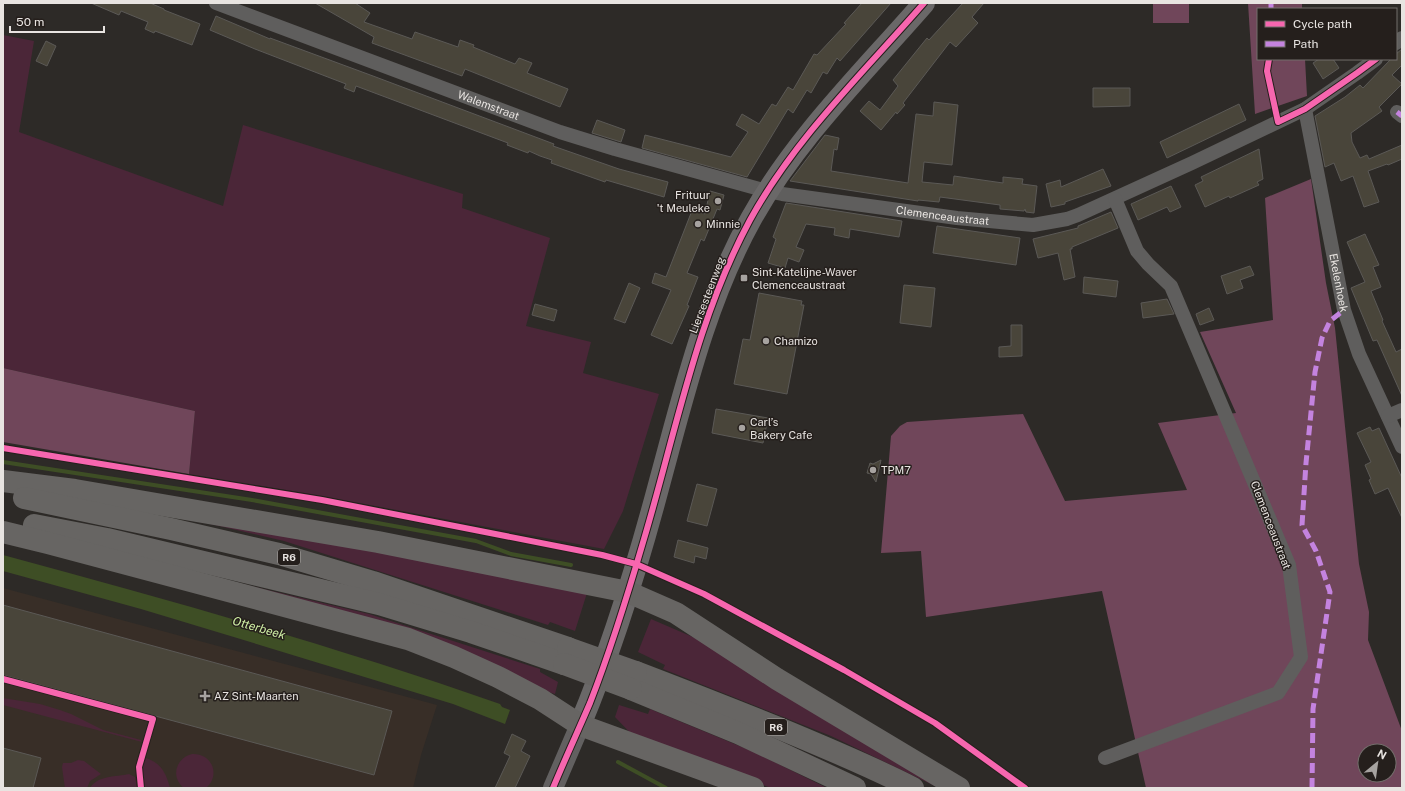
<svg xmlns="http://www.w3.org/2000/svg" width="1405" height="791" font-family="'Public Sans',sans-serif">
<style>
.built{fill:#382e27}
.green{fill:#4b2638}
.forest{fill:#70465a;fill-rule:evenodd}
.water{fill:#3e4e25}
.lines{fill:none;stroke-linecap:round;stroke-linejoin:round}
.stream{stroke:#3e4e25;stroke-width:4}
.building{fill:#49453a;stroke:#5b5956}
.street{stroke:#5f5e5d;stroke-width:14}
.secondary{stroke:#626060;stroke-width:20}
.primary{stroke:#6a6868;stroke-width:22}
.highway{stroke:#676563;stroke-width:22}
.highway-bridge{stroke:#676563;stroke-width:22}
.quiet{stroke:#c483df;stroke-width:5;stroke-dasharray:10 5;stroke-linecap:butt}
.cycleway-casing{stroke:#251f1c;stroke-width:8}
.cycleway{stroke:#f766af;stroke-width:6}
.poi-dot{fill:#a7a3a0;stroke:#251f1c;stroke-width:1.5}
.labels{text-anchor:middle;stroke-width:3;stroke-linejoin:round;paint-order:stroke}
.shield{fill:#251f1c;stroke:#aea9a6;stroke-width:1}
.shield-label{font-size:10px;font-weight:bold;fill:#e8e4e1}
.street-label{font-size:11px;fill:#e8e4e1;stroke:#251f1c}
.poi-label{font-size:11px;fill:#e8e4e1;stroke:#251f1c;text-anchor:start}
.water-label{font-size:12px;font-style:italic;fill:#d0f0a6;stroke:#251f1c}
</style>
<rect width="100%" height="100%" fill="#2d2a27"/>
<path class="built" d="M 3,588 L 437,705 L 421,755 L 413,788 L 3,788 Z"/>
<g class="green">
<path d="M 3,35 L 34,41 L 19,132 L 223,206 L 243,125 L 463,194 L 462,208 L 550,238 L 526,326 L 591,342 L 583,373 L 659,394 L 623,511 L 604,549 L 322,496 L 189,474 L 195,411 L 3,368 Z"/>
<path d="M 150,510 L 368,549 L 587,593 L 575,631 L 550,622 L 548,625 L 284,541 Z"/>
<path d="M 111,553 L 369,614 L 540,669 L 540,672 L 558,682 L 555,694 Z"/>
<path d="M 651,619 L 702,641 L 939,788 L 831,736 L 663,669 L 665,665 L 638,652 Z"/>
<path d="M 3,698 L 40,704 L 60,710 L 71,714 L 103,730 L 141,740 L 142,742 L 3,705 Z"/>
<path d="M 619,705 L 648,714 L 650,709 L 754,752 L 827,788 L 771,788 L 637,740 L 615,717 Z"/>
<path d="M 192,754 C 212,753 221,775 206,788 L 184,788 C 170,777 176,758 192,754 Z"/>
<path d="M 146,758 C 161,763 166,773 170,788 L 145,788 L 142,768 Z"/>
<path d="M 78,760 L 84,761 L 101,774 L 90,781 L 87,788 L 65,788 L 62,767 L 63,763 L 71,763 Z"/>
<path d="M 129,774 L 135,777 L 137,788 L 90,788 C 98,775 116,777 129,774 Z"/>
</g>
<g class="forest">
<rect x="1153" y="3" width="36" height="20"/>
<path d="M 1248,3 L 1302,3 L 1302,9 L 1258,9 L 1258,59 L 1305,59 L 1307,96 L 1255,114 Z"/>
<path d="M 1311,179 L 1326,283 L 1335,328 L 1359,564 L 1369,612 L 1368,640 L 1402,731 L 1402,788 L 1146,788 L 1102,591 L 926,617 L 921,551 L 881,553 L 891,436 L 900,426 L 907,422 L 1023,414 L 1065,501 L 1187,490 L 1158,423 L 1236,413 L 1200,332 L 1273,320 L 1265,198 ZM 1365,751 L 1389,751 L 1389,775 L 1365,775 Z"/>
<path d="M 3,368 L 195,411 L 189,474 L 3,442 Z"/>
</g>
<path class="water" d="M 3,555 C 170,600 337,647 500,704 L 502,707 L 510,710 L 505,724 L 453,704 L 247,641 L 141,609 L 3,571 Z"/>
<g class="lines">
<g class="stream">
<path d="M 3,462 L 252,500 L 476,541 L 511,554 L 571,565"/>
<path d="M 618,762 L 666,788"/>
</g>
</g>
<g class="building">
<path d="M 91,3 L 150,3 L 164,9 L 164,10 L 200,24 L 192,45 L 155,31 L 154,33 L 145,29 L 148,22 L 121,11 L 119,15 Z"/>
<path d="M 315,3 L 355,3 L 370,13 L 364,22 L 412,39 L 415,32 L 458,47 L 460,40 L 474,45 L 473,47 L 515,64 L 519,58 L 532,63 L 527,73 L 568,89 L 560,107 L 465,69 L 462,76 L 372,43 L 374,37 Z"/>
<path d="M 862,3 L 891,3 L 840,61 L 837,58 L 827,74 L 823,72 L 811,93 L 807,90 L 793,113 L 788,109 L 747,177 L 642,148 L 645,135 L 731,157 L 748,132 L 736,125 L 742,114 L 759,124 L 772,104 L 776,106 L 788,87 L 793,90 L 814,54 L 817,55 L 846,24 L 844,23 Z"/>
<path d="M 963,3 L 984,3 L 972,17 L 978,23 L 956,47 L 950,42 L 903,103 L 905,105 L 897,114 L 896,112 L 881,130 L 860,111 L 869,101 L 880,110 L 898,86 L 893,80 L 927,38 L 929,40 Z"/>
<path d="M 216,16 L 270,39 L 270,38 L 373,76 L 546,141 L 554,144 L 553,146 L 619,169 L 668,182 L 664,197 L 606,180 L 605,182 L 551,163 L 552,160 L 540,156 L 529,151 L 528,153 L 507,145 L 508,143 L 356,86 L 354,92 L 344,88 L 346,84 L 255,49 L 210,30 Z"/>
<path d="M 46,41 L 56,46 L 47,66 L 36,61 Z"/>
<path d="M 1402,49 L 1402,65 L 1392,75 L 1402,84 L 1379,107 L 1382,111 L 1351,133 L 1352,142 L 1360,158 L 1367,155 L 1369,159 L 1402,145 L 1402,159 L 1388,165 L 1387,164 L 1368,171 L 1379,202 L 1364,207 L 1353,176 L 1341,181 L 1334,163 L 1325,167 L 1315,116 L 1345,97 L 1360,85 L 1363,88 L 1391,59 L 1396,59 L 1396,54 Z"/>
<path d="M 1319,59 L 1333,59 L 1339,68 L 1323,79 L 1313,63 Z"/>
<path d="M 1093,88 L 1130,88 L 1130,106 L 1093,107 Z"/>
<path d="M 934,102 L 958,105 L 952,165 L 924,162 L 922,182 L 953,185 L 954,176 L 1003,183 L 1003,177 L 1023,179 L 1022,184 L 1037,186 L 1034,213 L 1026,212 L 1025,209 L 1024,211 L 1000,209 L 1000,205 L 940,197 L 939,202 L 918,200 L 918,201 L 790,181 L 825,135 L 839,138 L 837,150 L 834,149 L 831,171 L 908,183 L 916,114 L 933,116 Z"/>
<path d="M 1239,104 L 1246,120 L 1167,158 L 1160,142 Z"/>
<path d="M 597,120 L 625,130 L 621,142 L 592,133 Z"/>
<path d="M 1259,149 L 1263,179 L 1257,182 L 1259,185 L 1230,198 L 1229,196 L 1205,207 L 1195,185 L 1203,181 L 1201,177 Z"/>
<path d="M 1103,169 L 1111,186 L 1065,202 L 1065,204 L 1051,207 L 1046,184 L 1060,180 L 1061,187 Z"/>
<path d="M 1171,186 L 1181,207 L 1170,212 L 1167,207 L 1138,220 L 1131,204 Z"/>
<path d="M 710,191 L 724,195 L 720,210 L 717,209 L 704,241 L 701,239 L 687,273 L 698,277 L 687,305 L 689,306 L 672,344 L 651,335 L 671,290 L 652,283 L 655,273 L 666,277 L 693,208 L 705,214 Z"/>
<path d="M 786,203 L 902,221 L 899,237 L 850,229 L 849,238 L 834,235 L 835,228 L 806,224 L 796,247 L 804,250 L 799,262 L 788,258 L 785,268 L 768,263 L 776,239 L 773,237 Z"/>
<path d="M 1111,212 L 1118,228 L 1072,247 L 1072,249 L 1070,249 L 1075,277 L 1064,280 L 1058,253 L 1038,258 L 1033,239 L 1078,228 L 1078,226 Z"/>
<path d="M 937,226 L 1020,238 L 1016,265 L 933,253 Z"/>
<path d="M 1365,234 L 1379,265 L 1373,267 L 1381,287 L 1371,291 L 1383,320 L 1382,321 L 1396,352 L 1402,349 L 1402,396 L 1377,340 L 1373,341 L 1351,288 L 1365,282 L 1347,242 Z"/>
<path d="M 1250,266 L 1254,275 L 1240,280 L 1243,288 L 1227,294 L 1221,276 Z"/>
<path d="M 1084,277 L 1118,281 L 1116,297 L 1083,293 Z"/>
<path d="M 629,283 L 640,288 L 625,323 L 614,319 Z"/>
<path d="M 904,285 L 935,288 L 931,327 L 900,323 Z"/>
<path d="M 759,293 L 802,301 L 801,305 L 804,305 L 787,394 L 734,384 L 743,339 L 750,340 Z"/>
<path d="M 1167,299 L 1174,314 L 1143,318 L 1141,303 Z"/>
<path d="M 535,304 L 557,310 L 554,321 L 532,315 Z"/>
<path d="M 1209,308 L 1214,320 L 1200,325 L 1196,314 Z"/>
<path d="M 1011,325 L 1022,325 L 1022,356 L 999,357 L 999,347 L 1011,346 Z"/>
<path d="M 716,409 L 768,418 L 763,443 L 712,433 Z"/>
<path d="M 1370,427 L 1372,431 L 1379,428 L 1402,478 L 1402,518 L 1388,488 L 1375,494 L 1369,480 L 1371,479 L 1365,465 L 1371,462 L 1357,433 Z"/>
<path d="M 881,460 L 876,482 L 871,474 L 867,473 L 870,463 L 873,464 Z"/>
<path d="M 697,484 L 717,489 L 707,526 L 687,521 Z"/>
<path d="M 678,540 L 708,548 L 706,559 L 695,556 L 694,563 L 674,557 Z"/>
<path d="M 3,605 L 392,711 L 374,775 L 3,675 Z"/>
<path d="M 512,734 L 526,741 L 521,751 L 530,756 L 515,788 L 495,788 L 510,756 L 504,753 Z"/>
<path d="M 3,748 L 41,758 L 33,788 L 3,788 Z"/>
</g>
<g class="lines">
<g class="street">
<path id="s1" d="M 216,3 L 560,132 L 615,149 L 767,191 L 782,194 L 957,218 L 1033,225 L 1067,219 L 1078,215 L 1192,163 L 1305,109 L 1357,73 L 1376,59"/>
<path d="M 1396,43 L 1402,38"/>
<path id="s2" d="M 1305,109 L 1344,310 L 1359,354 L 1402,447"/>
<path d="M 1397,112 L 1402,116"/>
<path d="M 1388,416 L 1402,410"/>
<path d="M 1105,758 L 1278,693 L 1301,657 L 1289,565 L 1171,286 L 1148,264 L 1137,251 L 1115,199"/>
</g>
<path class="secondary" d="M 553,788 L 580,725"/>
<path class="primary" d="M 580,725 C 613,646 638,564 660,481 C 684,393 706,300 751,219 C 796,138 863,73 924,3"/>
<g class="highway">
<path d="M 3,481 L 75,490 L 378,542 L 628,592 L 676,613 L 777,679 L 959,788"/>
<path d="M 24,498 L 171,529 L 279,554 L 373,582 L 568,648"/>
<path d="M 34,525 L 107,539 L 379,604 L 471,632 L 564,664"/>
<path d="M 3,532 L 48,543 L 408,639 L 454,657 L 498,677 L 540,699 L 580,725 L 753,788"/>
<path d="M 636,672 C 683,690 729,708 776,727 C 822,746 868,765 913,788"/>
<path d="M 631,689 L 738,733 L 855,788"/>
</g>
<g class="highway-bridge">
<path d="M 568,648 L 636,672"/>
<path d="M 564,664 L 631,689"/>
</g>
<g class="quiet">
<path d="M 1271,3 L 1271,9"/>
<path d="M 1397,112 L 1402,116"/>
<path d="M 360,788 L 360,787"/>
<path d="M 1312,788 L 1313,709 L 1330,592 L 1316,551 L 1302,525 L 1306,463 L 1315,372 L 1322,338 L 1330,321 L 1344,310"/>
</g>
<g class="cycleway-casing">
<g id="cycleway">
<path d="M 1269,59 L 1267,71 L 1278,122 L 1305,109 L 1357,73 L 1376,59"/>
<path d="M 3,448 L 322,500 L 602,555 L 636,564 L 704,594 L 844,670 L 935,723 L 1025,788"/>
<path d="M 3,679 L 153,719 L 139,767 L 141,788"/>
<path d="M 553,788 C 565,759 578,731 590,703 C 611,649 628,594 644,539 C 676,432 696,320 750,220 C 795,138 863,73 924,3"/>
</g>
</g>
<use href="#cycleway" class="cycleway"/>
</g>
<g class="poi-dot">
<circle cx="718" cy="201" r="4"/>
<circle cx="698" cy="224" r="4"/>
<rect x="740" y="274" width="8" height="8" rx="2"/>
<circle cx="766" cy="341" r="4"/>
<circle cx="742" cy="428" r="4"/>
<circle cx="873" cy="470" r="4"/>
<path d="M203 690h4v4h4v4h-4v4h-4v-4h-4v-4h4z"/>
</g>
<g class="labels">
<g class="shield">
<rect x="278" y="549" width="22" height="16" rx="3"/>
<rect x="765" y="719" width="22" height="16" rx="3"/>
</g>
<g class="shield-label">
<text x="289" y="561">R6</text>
<text x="776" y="731">R6</text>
</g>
<g class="street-label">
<text dy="4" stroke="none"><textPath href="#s1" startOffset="291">Walemstraat</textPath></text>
<text dy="4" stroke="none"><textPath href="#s1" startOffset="760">Clemenceaustraat</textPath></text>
<text dy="4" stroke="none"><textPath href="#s2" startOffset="177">Ekelenhoek</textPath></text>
<text transform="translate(707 295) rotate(-69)" y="4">Liersesteenweg</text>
<text transform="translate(1271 525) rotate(69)" y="4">Clemenceaustraat</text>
</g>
<g class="poi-label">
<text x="710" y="199" text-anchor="end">Frituur<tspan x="710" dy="13">'t Meuleke</tspan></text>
<text x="706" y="228">Minnie</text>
<text x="752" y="276">Sint-Katelijne-Waver<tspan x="752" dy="13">Clemenceaustraat</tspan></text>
<text x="774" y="345">Chamizo</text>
<text x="750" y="426">Carl’s<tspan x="750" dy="13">Bakery Cafe</tspan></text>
<text x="881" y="474">TPM7</text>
<text x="214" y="700">AZ Sint-Maarten</text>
</g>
<g class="water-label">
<text transform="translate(259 628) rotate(16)" y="4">Otterbeek</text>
</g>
</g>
<rect width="1405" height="791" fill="none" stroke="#e8e4e1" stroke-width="8"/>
<rect x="1257" y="8" width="140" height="52" fill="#251f1c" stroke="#736e6b"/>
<rect x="1265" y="21" width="20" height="6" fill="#f766af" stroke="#736e6b"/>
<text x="1293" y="28" font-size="12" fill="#e8e4e1">Cycle path</text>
<rect x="1265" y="41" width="20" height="6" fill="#c483df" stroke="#736e6b"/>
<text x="1293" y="48" font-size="12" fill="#e8e4e1">Path</text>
<g transform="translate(1377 763) rotate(29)"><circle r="19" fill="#251f1c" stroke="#736e6b"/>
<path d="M0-3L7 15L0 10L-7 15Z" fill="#a7a3a0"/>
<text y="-6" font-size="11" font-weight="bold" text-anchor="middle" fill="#e8e4e1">N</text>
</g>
<path d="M10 26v6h94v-6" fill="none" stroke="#e8e4e1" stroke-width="2"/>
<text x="16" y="26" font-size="12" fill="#e8e4e1" stroke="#251f1c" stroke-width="3" paint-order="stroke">50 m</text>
</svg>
